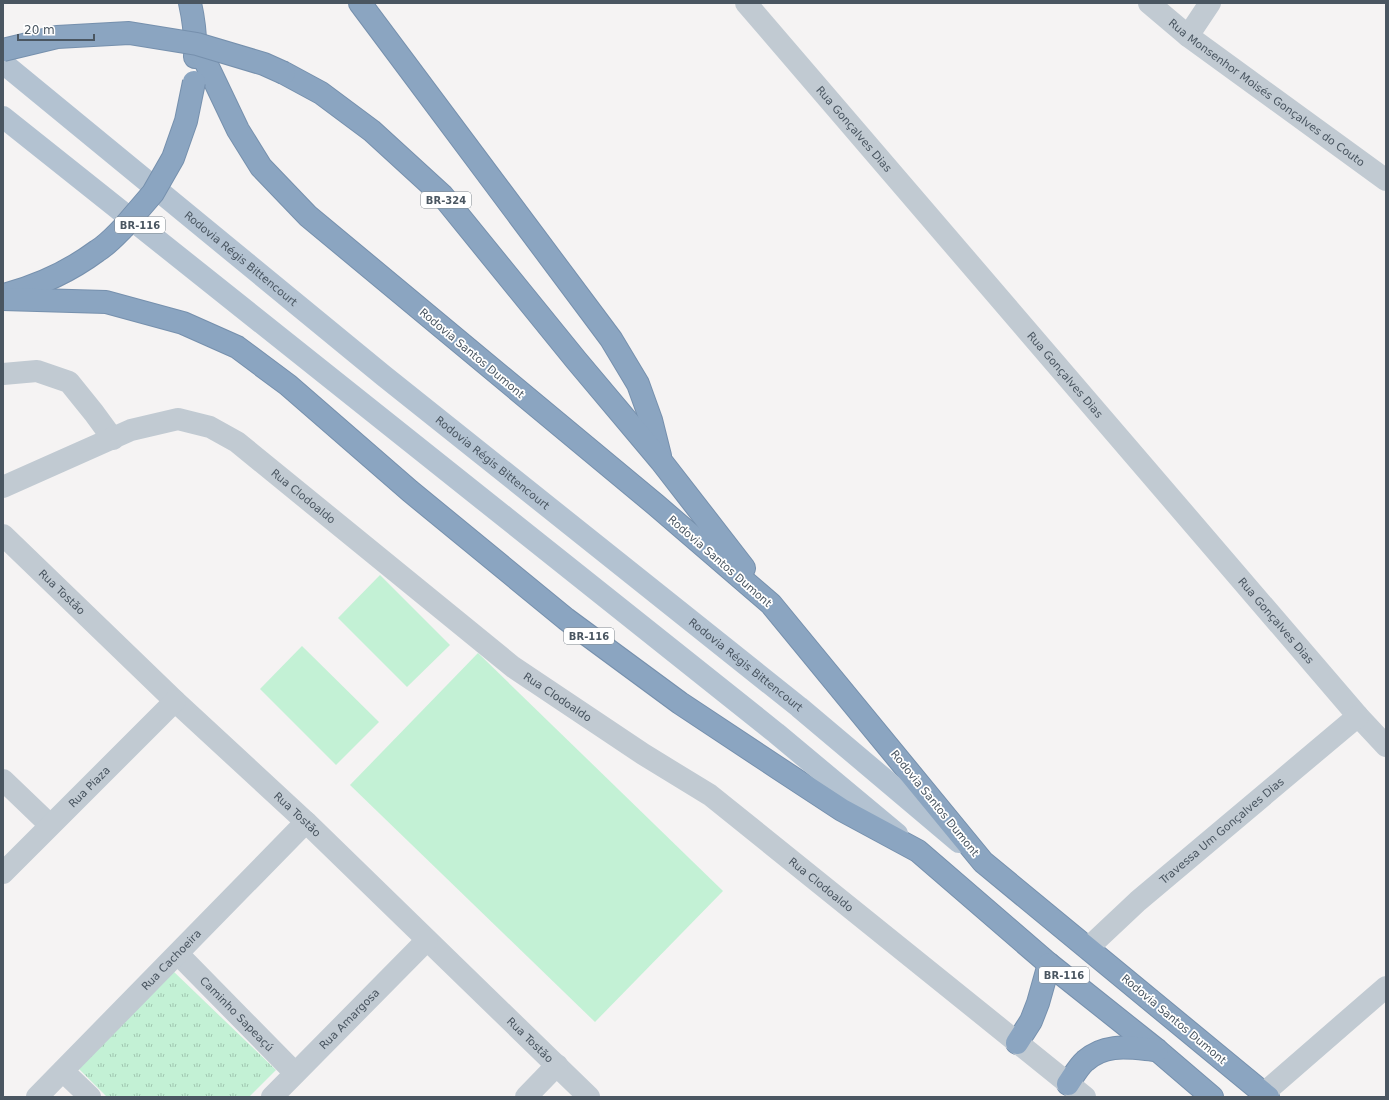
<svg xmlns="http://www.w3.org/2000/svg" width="1389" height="1100" font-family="'DejaVu Sans',sans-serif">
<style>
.grass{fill:#c3f1d5}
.park{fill:url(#park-tufts)}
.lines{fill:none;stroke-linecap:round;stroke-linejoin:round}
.highway-casing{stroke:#7690ad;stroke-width:24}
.minor{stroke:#c1cad2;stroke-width:22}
.major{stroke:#b3c2d1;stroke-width:22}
.highway{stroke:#8ba5c1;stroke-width:22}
.highway-bridge-casing{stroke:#7690ad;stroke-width:24;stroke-linecap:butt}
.highway-bridge{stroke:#8ba5c1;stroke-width:22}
.labels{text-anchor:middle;stroke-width:3.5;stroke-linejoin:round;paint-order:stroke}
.shield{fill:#fff;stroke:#808990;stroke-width:1}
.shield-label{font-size:10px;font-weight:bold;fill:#4a5661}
.street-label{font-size:11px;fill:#4a5661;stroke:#fff}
</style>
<defs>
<pattern id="park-tufts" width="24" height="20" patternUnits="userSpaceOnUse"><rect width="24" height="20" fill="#c3f1d5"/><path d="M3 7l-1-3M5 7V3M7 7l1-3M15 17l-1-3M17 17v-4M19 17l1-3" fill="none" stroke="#a0c6b0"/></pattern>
</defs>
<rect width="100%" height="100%" fill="#f5f3f3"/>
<g class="grass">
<path d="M 380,575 L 450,645 L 407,687 L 338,618 Z"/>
<path d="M 302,646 L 379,722 L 336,765 L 260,689 Z"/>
<path d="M 478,653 L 723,891 L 595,1022 L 350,785 Z"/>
</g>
<path class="park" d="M 172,970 L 276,1070 L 249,1097 L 107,1097 L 77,1067 Z"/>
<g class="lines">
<g class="highway-casing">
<g id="highway">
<path d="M 190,3 C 194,21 196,39 195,57"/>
<path d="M 360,3 L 611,339 L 638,384 L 651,420 L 660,456"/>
<path d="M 196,42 L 238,130 L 261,167 L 308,216 L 656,505 L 771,604 L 983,862 L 1268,1097"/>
<path d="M 284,73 L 321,93 L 372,131 L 442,195 L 576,360 L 661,461 L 744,568"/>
<path d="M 7,294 C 40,285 70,271 97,251 C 107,245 115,236 123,228"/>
<path d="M 3,299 L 106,302 L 183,323 L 237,347 L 288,385 L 410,491 L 566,619 L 680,703 L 778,768 L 842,810 L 918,851 L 1049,964 L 1157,1050 L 1212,1097"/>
<path d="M 1017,1043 L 1031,1021 L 1038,1003 L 1049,964"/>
<path d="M 1068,1084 C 1073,1077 1078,1067 1085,1061 C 1106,1042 1131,1048 1157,1050"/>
</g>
</g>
<g class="minor">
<path id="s1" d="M 746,3 L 1358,716 L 1386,746"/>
<path id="s2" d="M 1149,3 L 1188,36 L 1386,180"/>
<path d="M 1188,36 L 1210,3"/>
<path d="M 3,374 L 37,371 L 69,382 L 94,413 L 113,439"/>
<path id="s3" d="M 3,487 L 131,430 L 178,419 L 210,427 L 237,442 L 513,667 L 643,754 L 710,795 L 1085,1097"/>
<path id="s4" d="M 3,535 L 175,701 L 306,822 L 589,1097"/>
<path d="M 3,780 L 50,825"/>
<path id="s5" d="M 3,873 L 175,701"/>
<path id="s6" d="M 1088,948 L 1138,901 L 1358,716"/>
<path id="s7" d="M 178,954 L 295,1073"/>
<path d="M 63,1071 L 90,1097"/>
<path d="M 1264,1093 L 1386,987"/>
<path id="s8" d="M 37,1097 L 306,822"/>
<path id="s9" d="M 272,1097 L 427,940"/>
<path d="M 526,1097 L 557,1065"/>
</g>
<g class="major">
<path id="s10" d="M 3,63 L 384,376 L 799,707 L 959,842"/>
<path d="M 3,117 L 776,733 L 897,834"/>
</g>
<use href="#highway" class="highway"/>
<g class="highway-bridge-casing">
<g id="highway-bridge">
<path d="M 3,50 L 57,37 L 129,33 L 197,44 L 264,64 L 284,73"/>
<path d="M 123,228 L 153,193 L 173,158 L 186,121 L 194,82"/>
</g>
</g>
<use href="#highway-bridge" class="highway-bridge"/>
</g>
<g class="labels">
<g class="shield">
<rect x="421" y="192" width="50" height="16" rx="3"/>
<rect x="115" y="217" width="50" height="16" rx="3"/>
<rect x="564" y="628" width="50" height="16" rx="3"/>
<rect x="1039" y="967" width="50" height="16" rx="3"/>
</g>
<g class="shield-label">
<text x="446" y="204">BR-324</text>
<text x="140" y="229">BR-116</text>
<text x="589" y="640">BR-116</text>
<text x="1064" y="979">BR-116</text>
</g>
<g class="street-label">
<text dy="4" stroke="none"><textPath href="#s2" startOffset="148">Rua Monsenhor Moisés Gonçalves do Couto</textPath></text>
<text dy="4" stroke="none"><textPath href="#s1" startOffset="166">Rua Gonçalves Dias</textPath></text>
<text dy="4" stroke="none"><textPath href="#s10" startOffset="308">Rodovia Régis Bittencourt</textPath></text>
<text transform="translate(472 353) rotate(40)" y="4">Rodovia Santos Dumont</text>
<text dy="4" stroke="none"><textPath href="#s1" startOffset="490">Rua Gonçalves Dias</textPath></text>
<text dy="4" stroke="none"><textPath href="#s10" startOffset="632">Rodovia Régis Bittencourt</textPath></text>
<text dy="4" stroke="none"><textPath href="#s3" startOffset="338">Rua Clodoaldo</textPath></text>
<text transform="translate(720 561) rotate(41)" y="4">Rodovia Santos Dumont</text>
<text dy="4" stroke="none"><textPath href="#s4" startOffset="82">Rua Tostão</textPath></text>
<text dy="4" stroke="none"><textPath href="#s1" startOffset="814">Rua Gonçalves Dias</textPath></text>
<text dy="4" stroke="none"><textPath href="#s10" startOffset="956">Rodovia Régis Bittencourt</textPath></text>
<text dy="4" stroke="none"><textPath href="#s3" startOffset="662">Rua Clodoaldo</textPath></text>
<text dy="4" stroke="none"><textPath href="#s5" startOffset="122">Rua Piaza</textPath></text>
<text transform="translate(935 803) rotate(51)" y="4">Rodovia Santos Dumont</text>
<text dy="4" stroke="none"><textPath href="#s4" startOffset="406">Rua Tostão</textPath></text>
<text dy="4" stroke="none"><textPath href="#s6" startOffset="178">Travessa Um Gonçalves Dias</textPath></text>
<text dy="4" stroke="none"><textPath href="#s3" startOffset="986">Rua Clodoaldo</textPath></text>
<text dy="4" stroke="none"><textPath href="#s8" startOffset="192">Rua Cachoeira</textPath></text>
<text dy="4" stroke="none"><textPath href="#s7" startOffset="84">Caminho Sapeaçú</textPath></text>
<text dy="4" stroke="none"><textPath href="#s9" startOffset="110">Rua Amargosa</textPath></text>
<text transform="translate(1174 1019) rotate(40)" y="4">Rodovia Santos Dumont</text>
<text dy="4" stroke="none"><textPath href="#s4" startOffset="730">Rua Tostão</textPath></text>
</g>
</g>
<rect width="1389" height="1100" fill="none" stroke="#4a5661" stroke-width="8"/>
<path d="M18 34v6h76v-6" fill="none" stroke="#4a5661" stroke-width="2"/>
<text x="24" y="34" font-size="12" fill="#4a5661" stroke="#ffffff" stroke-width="3" paint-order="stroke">20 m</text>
</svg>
